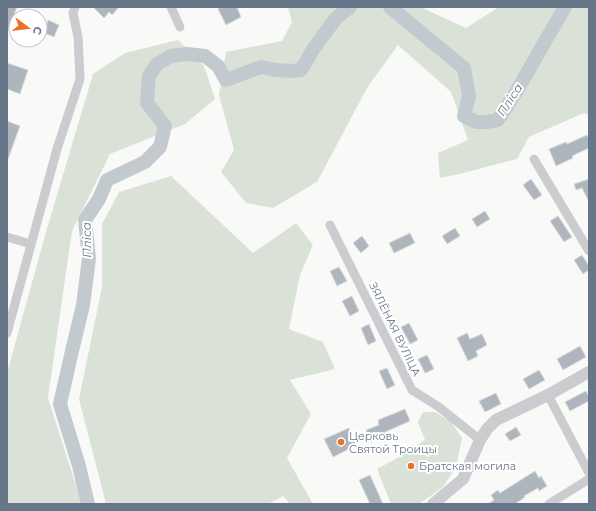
<svg xmlns="http://www.w3.org/2000/svg" width="596" height="511" font-family="Montserrat,sans-serif">
<style>
.green{fill:#dae2d8}
.lines{fill:none;stroke-linecap:round;stroke-linejoin:round}
.river{stroke:#c2cad0;stroke-width:14}
.building{fill:#aeb5bc;stroke:#dbdcd9}
.minor{stroke:#caccd0;stroke-width:9}
.tertiary{stroke:#caccd0;stroke-width:12}
.poi-dot{fill:#e97128;stroke:#fff;stroke-width:1.5}
.labels{text-anchor:middle;stroke-width:4;stroke-linejoin:round;paint-order:stroke}
.street-label{font-size:11px;fill:#687689;stroke:#fff}
.poi-label{font-size:11px;fill:#687689;stroke:#fff;text-anchor:start}
.water-label{font-size:12px;font-style:italic;fill:#637784;stroke:#fff}
</style>
<rect width="100%" height="100%" fill="#f9faf7"/>
<g class="green">
<path d="M 288,7 L 420,7 L 466,28 L 499,7 L 589,7 L 589,115 L 584,113 L 529,137 L 517,159 L 459,174 L 440,178 L 438,153 L 468,140 L 451,92 L 398,45 L 367,88 L 317,182 L 273,208 L 246,203 L 221,172 L 234,150 L 219,95 L 226,52 L 282,41 L 292,22 Z"/>
<path d="M 178,40 L 204,66 L 215,99 L 185,124 L 110,154 L 72,231 L 48,398 L 82,504 L 7,504 L 7,373 L 46,232 L 93,74 L 125,53 Z"/>
<path d="M 171,176 L 253,253 L 296,223 L 313,245 L 300,275 L 289,329 L 323,342 L 335,369 L 290,380 L 311,414 L 287,458 L 313,504 L 290,504 L 283,496 L 268,504 L 106,504 L 79,399 L 102,287 L 102,224 L 119,192 Z"/>
<path d="M 423,412 L 435,412 L 451,422 L 462,438 L 456,467 L 443,487 L 419,504 L 391,504 L 377,469 L 401,456 L 425,440 L 418,422 Z"/>
</g>
<g class="lines">
<g class="river">
<path d="M 390,7 L 464,68 L 469,96 L 464,116 L 476,122 L 487,122 L 498,120 L 516,92 L 565,7"/>
<path d="M 88,504 L 79,466 L 60,404 L 72,351 L 83,305 L 89,258 L 85,220 L 99,199 L 107,180 L 145,162 L 160,147 L 165,126 L 147,103 L 149,76 L 157,64 L 171,56 L 187,54 L 205,56 L 218,66 L 226,80 L 261,67 L 275,70 L 291,71 L 301,70 L 314,48 L 336,18 L 350,7"/>
</g>
</g>
<g class="building">
<path d="M 7,7 L 17,7 L 8,30 L 7,30 Z"/>
<path d="M 93,7 L 119,7 L 112,15 L 109,12 L 104,18 Z"/>
<path d="M 221,7 L 237,7 L 241,17 L 226,25 L 218,9 Z"/>
<path d="M 48,20 L 59,25 L 54,37 L 44,33 Z"/>
<path d="M 7,63 L 28,70 L 20,94 L 7,89 Z"/>
<path d="M 7,121 L 20,126 L 8,159 L 7,159 Z"/>
<path d="M 587,135 L 589,140 L 589,148 L 572,156 L 573,158 L 556,166 L 549,149 L 566,142 L 567,144 Z"/>
<path d="M 531,179 L 542,195 L 534,200 L 523,185 Z"/>
<path d="M 589,179 L 589,202 L 582,188 L 576,190 L 574,184 Z"/>
<path d="M 485,211 L 490,219 L 477,227 L 472,219 Z"/>
<path d="M 558,216 L 572,237 L 564,242 L 550,221 Z"/>
<path d="M 455,228 L 460,236 L 447,244 L 442,236 Z"/>
<path d="M 410,233 L 415,243 L 394,253 L 389,243 Z"/>
<path d="M 362,236 L 369,246 L 361,253 L 353,243 Z"/>
<path d="M 582,255 L 589,266 L 589,270 L 583,274 L 574,260 Z"/>
<path d="M 339,267 L 347,281 L 337,286 L 330,271 Z"/>
<path d="M 352,296 L 359,311 L 350,316 L 342,301 Z"/>
<path d="M 409,323 L 418,340 L 410,344 L 401,327 Z"/>
<path d="M 369,324 L 376,341 L 368,345 L 361,328 Z"/>
<path d="M 467,333 L 470,339 L 482,334 L 487,345 L 476,351 L 478,356 L 468,361 L 457,338 Z"/>
<path d="M 580,346 L 586,357 L 563,370 L 557,359 Z"/>
<path d="M 427,355 L 434,369 L 425,373 L 418,359 Z"/>
<path d="M 387,368 L 395,385 L 387,389 L 379,371 Z"/>
<path d="M 539,370 L 545,380 L 529,389 L 523,379 Z"/>
<path d="M 586,391 L 589,397 L 589,401 L 570,411 L 565,402 Z"/>
<path d="M 496,393 L 501,404 L 485,412 L 479,401 Z"/>
<path d="M 405,409 L 410,421 L 385,432 L 387,435 L 371,442 L 366,430 L 379,425 L 378,420 Z"/>
<path d="M 516,427 L 521,435 L 510,441 L 505,434 Z"/>
<path d="M 349,428 L 357,445 L 333,457 L 324,439 Z"/>
<path d="M 535,471 L 539,478 L 541,476 L 547,486 L 539,491 L 538,488 L 524,496 L 525,497 L 515,504 L 488,504 L 494,500 L 491,495 L 498,490 L 500,493 Z"/>
<path d="M 370,475 L 383,504 L 370,504 L 359,480 Z"/>
</g>
<g class="lines">
<g class="minor">
<path d="M 171,7 L 180,27"/>
<path d="M 534,159 L 589,251"/>
<path d="M 330,225 L 412,390 L 439,407 L 480,440"/>
<path d="M 7,237 L 31,244"/>
<path d="M 7,333 L 57,149 L 80,79 L 78,37 L 73,13 L 75,7"/>
<path d="M 548,395 L 589,473"/>
<path d="M 549,504 L 589,479"/>
</g>
<path class="tertiary" d="M 433,504 L 463,479 L 480,440 L 487,429 L 496,420 L 548,395 L 589,372"/>
</g>
<g class="poi-dot">
<circle cx="341" cy="442" r="4"/>
<circle cx="411" cy="466" r="4"/>
</g>
<g class="labels">
<g class="street-label">
<text transform="translate(395 329) rotate(64)" y="4">ЗЯЛЁНАЯ ВУЛІЦА</text>
</g>
<g class="poi-label">
<text x="349" y="440">Церковь<tspan x="349" dy="13">Святой Троицы</tspan></text>
<text x="419" y="470">Братская могила</text>
</g>
<g class="water-label">
<text transform="translate(510 100) rotate(-57)" y="4">Пліса</text>
<text transform="translate(87 240) rotate(-91)" y="4">Пліса</text>
</g>
</g>
<rect width="596" height="511" fill="none" stroke="#687689" stroke-width="16"/>
<g transform="translate(28 28) rotate(105)"><circle r="19" fill="#ffffff" stroke="#c3c8d0"/>
<path d="M0-3L7 15L0 10L-7 15Z" fill="#e97128"/>
<text y="-6" font-size="11" font-weight="bold" text-anchor="middle" fill="#687689">С</text>
</g>
</svg>
